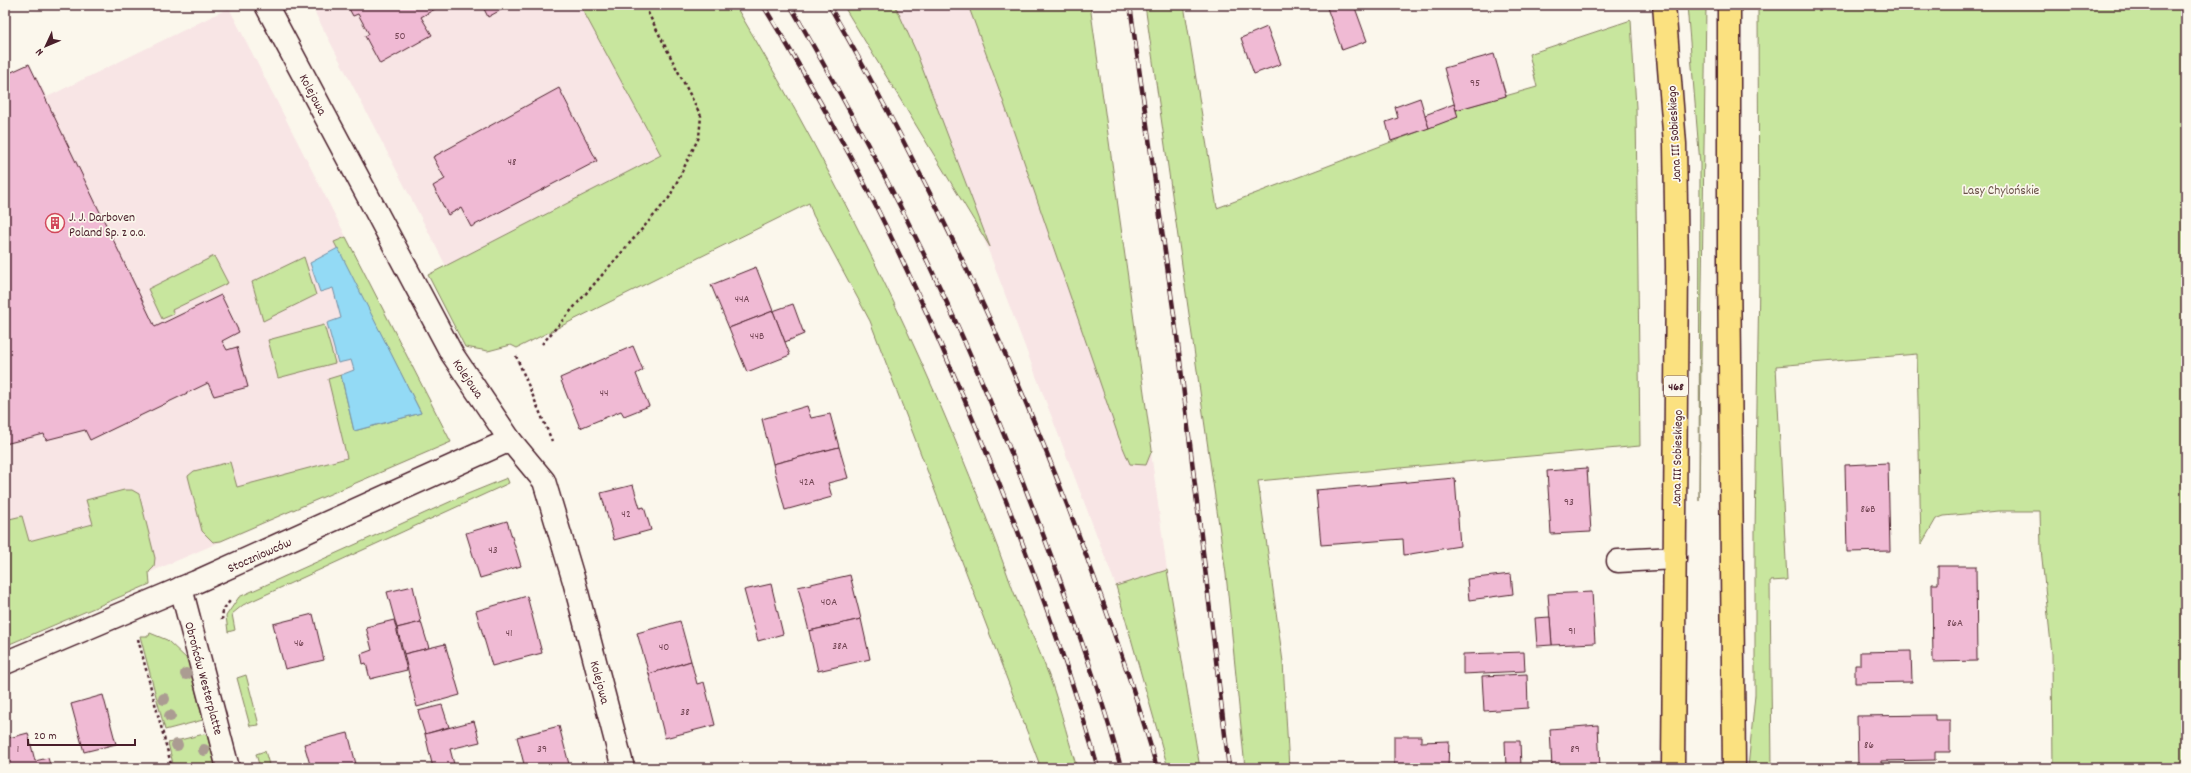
<svg xmlns="http://www.w3.org/2000/svg" width="2191" height="773" font-family="Dekko,sans-serif">
<style>
.built{fill:#f8e5e5}
.green{fill:#c8e69e;stroke:#898264}
.water{fill:#93daf5;stroke:#768fa4}
.building{fill:#f0bad4;stroke:#4a1f2b}
.lines{fill:none;stroke-linecap:round;stroke-linejoin:round}
.minor-casing{stroke:#4a1f2b;stroke-width:25}
.major-casing{stroke:#4a1f2b;stroke-width:25}
.path{stroke:#4a1f2b;stroke-width:2.5;stroke-dasharray:3 3;stroke-linecap:butt}
.minor{stroke:#fbf7ec;stroke-width:22}
.major{stroke:#fbe180;stroke-width:22}
.rail-casing{stroke:#4a1f2b;stroke-width:4.5}
.rail{stroke:#fbf7ec;stroke-width:3;stroke-dasharray:9;stroke-linecap:butt}
.tree{fill:#ab9c92}
.labels{text-anchor:middle;stroke-width:3.5;stroke-linejoin:round;paint-order:stroke}
.number-label{font-size:11px;fill:#744655}
.shield{fill:#fbf7ec;stroke:#7f6065;stroke-width:1}
.shield-label{font-size:12px;font-weight:bold;fill:#4a1f2b}
.street-label{font-size:13px;fill:#4a1f2b;stroke:#fbf7ec}
.park-label{font-size:13px;fill:#6a5148;stroke:#fbf7ec}
.poi-label{font-size:13px;fill:#4a1f2b;stroke:#fbf7ec;text-anchor:start}
</style>
<rect width="100%" height="100%" fill="#fbf7ec"/>
<filter id="ink" filterUnits="userSpaceOnUse"><feTurbulence type="fractalNoise" baseFrequency=".025" numOctaves="2"/><feDisplacementMap in="SourceGraphic" scale="8" xChannelSelector="R" yChannelSelector="G"/><feConvolveMatrix kernelMatrix="1 2 1 2 8 2 1 2 1" color-interpolation-filters="sRGB"/></filter>
<g filter="url(#ink)">
<g class="built">
<path d="M 311,5 L 580,5 L 661,155 L 446,266 Z"/>
<path d="M 893,5 L 1090,5 L 1167,570 L 1116,586 L 898,13 Z"/>
<path d="M 229,8 L 451,442 L 5,635 L 5,75 L 29,64 L 47,97 Z"/>
</g>
<g class="green">
<path d="M 580,5 L 735,5 C 845,190 941,387 1013,590 C 1022,615 1035,639 1044,663 C 1058,697 1066,733 1077,768 L 1041,768 L 870,321 L 813,215 L 809,203 L 517,348 L 511,345 L 488,351 L 465,347 L 428,275 L 661,155 Z"/>
<path d="M 843,5 L 895,5 L 915,49 L 990,247 Z"/>
<path d="M 968,5 L 1090,5 L 1152,450 L 1146,465 L 1130,464 L 1119,438 L 999,89 Z"/>
<path d="M 1145,5 L 1184,5 L 1217,208 L 1457,117 L 1456,110 L 1537,87 L 1529,54 L 1631,20 L 1636,108 L 1640,446 L 1258,481 L 1283,662 L 1289,768 L 1245,768 L 1226,574 Z"/>
<path d="M 1687,5 L 1706,5 L 1699,501 L 1700,164 Z"/>
<path d="M 1758,5 L 2186,5 L 2186,768 L 2053,768 L 2052,654 L 2041,549 L 2040,511 L 1999,511 L 1944,516 L 1936,519 L 1921,545 L 1917,354 L 1776,366 L 1787,580 L 1770,581 L 1772,768 L 1748,768 L 1755,695 L 1755,532 L 1759,278 Z"/>
<path d="M 346,237 L 451,442 L 221,541 L 213,542 L 202,531 L 188,476 L 194,471 L 230,462 L 237,487 L 347,458 L 328,379 L 341,375 L 354,431 L 421,413 L 334,242 Z"/>
<path d="M 214,256 L 228,283 L 172,310 L 174,314 L 162,319 L 148,289 Z"/>
<path d="M 304,257 L 316,295 L 263,321 L 252,282 Z"/>
<path d="M 324,325 L 335,363 L 278,378 L 268,340 Z"/>
<path d="M 507,478 L 509,483 L 243,605 L 232,614 L 235,630 L 228,632 L 226,616 L 239,597 L 465,495 Z"/>
<path d="M 124,490 L 132,490 L 139,494 L 155,558 L 154,567 L 149,572 L 150,584 L 5,646 L 5,547 L 8,546 L 5,520 L 22,516 L 29,541 L 93,524 L 86,500 Z"/>
<path d="M 1167,570 L 1200,768 L 1168,768 L 1116,586 Z"/>
<path d="M 150,633 L 167,640 L 188,660 L 203,720 L 165,730 L 140,636 L 149,636 Z"/>
<path d="M 246,675 L 259,725 L 250,726 L 237,678 Z"/>
<path d="M 204,734 L 207,735 L 216,768 L 174,768 L 168,743 Z"/>
<path d="M 265,751 L 270,768 L 260,768 L 256,754 Z"/>
</g>
<path class="water" d="M 338,248 L 421,413 L 354,431 L 341,375 L 354,370 L 351,360 L 338,363 L 327,323 L 341,318 L 333,288 L 320,292 L 310,263 Z"/>
<g class="building">
<path d="M 347,5 L 442,5 L 421,17 L 432,35 L 380,64 L 365,36 L 369,34 L 358,14 L 353,16 Z"/>
<path d="M 482,5 L 510,5 L 488,17 Z"/>
<path d="M 1326,5 L 1354,5 L 1367,41 L 1342,50 Z"/>
<path d="M 1267,27 L 1281,64 L 1254,74 L 1241,38 Z"/>
<path d="M 1494,54 L 1506,96 L 1456,110 L 1444,68 Z"/>
<path d="M 29,64 L 155,327 L 221,295 L 239,332 L 222,341 L 227,350 L 237,347 L 248,387 L 214,396 L 208,383 L 90,440 L 85,430 L 46,440 L 44,434 L 5,444 L 5,75 Z"/>
<path d="M 559,88 L 597,161 L 471,227 L 461,208 L 448,215 L 433,186 L 445,179 L 433,157 Z"/>
<path d="M 1420,98 L 1429,128 L 1391,141 L 1386,122 L 1398,118 L 1395,107 Z"/>
<path d="M 1454,104 L 1458,117 L 1429,128 L 1425,115 Z"/>
<path d="M 756,267 L 773,311 L 729,328 L 711,285 Z"/>
<path d="M 793,304 L 804,334 L 785,342 L 773,311 Z"/>
<path d="M 773,311 L 790,355 L 747,372 L 729,328 Z"/>
<path d="M 633,346 L 643,370 L 636,374 L 649,406 L 624,416 L 621,411 L 580,428 L 560,378 Z"/>
<path d="M 807,406 L 811,418 L 830,414 L 839,447 L 773,464 L 762,419 Z"/>
<path d="M 839,447 L 848,478 L 828,483 L 832,497 L 785,510 L 773,464 Z"/>
<path d="M 1888,463 L 1890,551 L 1847,552 L 1845,465 Z"/>
<path d="M 1587,468 L 1591,532 L 1551,534 L 1547,471 Z"/>
<path d="M 1455,478 L 1460,546 L 1404,555 L 1403,539 L 1321,545 L 1316,490 Z"/>
<path d="M 633,485 L 640,508 L 644,507 L 651,530 L 614,540 L 601,493 Z"/>
<path d="M 507,521 L 521,566 L 480,578 L 466,533 Z"/>
<path d="M 1938,566 L 1976,566 L 1977,661 L 1933,662 L 1932,584 L 1938,584 Z"/>
<path d="M 1511,574 L 1513,594 L 1469,600 L 1467,579 Z"/>
<path d="M 850,575 L 861,619 L 809,631 L 798,587 Z"/>
<path d="M 771,584 L 783,634 L 758,641 L 744,590 Z"/>
<path d="M 413,586 L 421,622 L 397,628 L 387,592 Z"/>
<path d="M 1592,592 L 1595,643 L 1552,645 L 1548,594 Z"/>
<path d="M 527,596 L 542,653 L 492,666 L 476,611 Z"/>
<path d="M 313,614 L 324,660 L 285,669 L 273,624 Z"/>
<path d="M 1550,617 L 1552,645 L 1537,646 L 1535,618 Z"/>
<path d="M 861,619 L 870,659 L 818,671 L 809,631 Z"/>
<path d="M 394,620 L 407,670 L 370,679 L 366,663 L 363,664 L 361,654 L 372,650 L 366,627 Z"/>
<path d="M 680,621 L 691,661 L 649,674 L 637,633 Z"/>
<path d="M 421,622 L 429,648 L 404,654 L 397,628 Z"/>
<path d="M 445,644 L 460,695 L 417,707 L 404,654 Z"/>
<path d="M 1911,651 L 1912,682 L 1855,683 L 1855,665 L 1860,665 L 1860,652 Z"/>
<path d="M 1524,652 L 1525,671 L 1463,674 L 1463,654 Z"/>
<path d="M 691,661 L 697,684 L 704,682 L 715,725 L 665,738 L 649,674 Z"/>
<path d="M 1527,674 L 1528,708 L 1484,711 L 1482,676 Z"/>
<path d="M 103,695 L 116,744 L 84,752 L 71,704 Z"/>
<path d="M 442,705 L 449,727 L 425,734 L 418,711 Z"/>
<path d="M 1935,715 L 1935,720 L 1950,720 L 1950,752 L 1935,752 L 1935,760 L 1881,761 L 1881,768 L 1858,768 L 1857,716 Z"/>
<path d="M 474,721 L 480,742 L 450,749 L 455,768 L 433,768 L 425,734 Z"/>
<path d="M 1598,725 L 1600,768 L 1552,768 L 1550,729 Z"/>
<path d="M 559,726 L 570,768 L 525,768 L 517,737 Z"/>
<path d="M 28,733 L 35,761 L 48,758 L 51,768 L 5,768 L 5,739 Z"/>
<path d="M 348,733 L 357,768 L 311,768 L 304,744 Z"/>
<path d="M 1394,736 L 1421,736 L 1421,742 L 1449,741 L 1448,768 L 1394,768 Z"/>
<path d="M 1505,741 L 1520,741 L 1521,768 L 1506,768 Z"/>
</g>
<g class="lines">
<g class="minor-casing">
<g id="minor">
<path d="M 266,5 L 452,354 L 510,440 L 544,481 L 574,581 L 623,768"/>
<path d="M 1618,561 L 1675,558"/>
<path d="M 181,588 L 228,768"/>
<path d="M 5,663 L 196,582 L 510,440"/>
</g>
</g>
<g class="major-casing">
<g id="major">
<path d="M 1664,5 L 1675,144 L 1677,267 L 1673,768"/>
<path d="M 1729,5 L 1729,262 L 1734,768"/>
</g>
</g>
<g class="path">
<path d="M 542,344 L 669,198 L 699,137 L 701,116 L 644,5"/>
<path d="M 516,356 L 552,441"/>
<path d="M 222,620 L 223,610 L 230,601"/>
<path d="M 138,639 L 172,768"/>
</g>
<use href="#minor" class="minor"/>
<use href="#major" class="major"/>
<g class="rail-casing">
<g id="rail">
<path d="M 763,5 C 793,54 822,104 849,154 C 897,244 939,338 978,432 C 1024,542 1065,653 1098,768"/>
<path d="M 790,5 C 840,92 889,180 932,271 C 980,371 1021,474 1059,577 C 1081,640 1104,703 1121,768"/>
<path d="M 829,5 C 934,188 1023,379 1094,577 C 1117,640 1139,704 1157,768"/>
<path d="M 1130,5 L 1177,336 L 1229,768"/>
</g>
</g>
<use href="#rail" class="rail"/>
</g>
<g class="tree">
<circle cx="186" cy="674" r="6"/>
<circle cx="164" cy="699" r="6"/>
<circle cx="170" cy="716" r="6"/>
<circle cx="177" cy="745" r="6"/>
<circle cx="204" cy="750" r="6"/>
</g>
</g>
<defs>
<g id="building-ring" transform="scale(1)"><circle r="9.5" fill="#fbf7ec" stroke="#d1495b" stroke-width="1.5"/><path d="M-4-6H4V6H1V3H-1V6H-4ZM-2.5-4.3h1.7v1.8h-1.7ZM.8-4.3h1.7v1.8H.8ZM-2.5-1h1.7V.8h-1.7ZM.8-1h1.7V.8H.8Z" fill="#d1495b"/></g>
</defs>
<g fill-rule="evenodd">
<use href="#building-ring" x="55" y="223"/>
</g>
<g class="labels">
<g class="number-label">
<text x="400" y="39">50</text>
<text x="1475" y="86">95</text>
<text x="512" y="165">48</text>
<text x="742" y="302">44A</text>
<text x="757" y="339">44B</text>
<text x="604" y="396">44</text>
<text x="807" y="485">42A</text>
<text x="1569" y="505">93</text>
<text x="1868" y="512">86B</text>
<text x="626" y="517">42</text>
<text x="493" y="553">43</text>
<text x="829" y="605">40A</text>
<text x="1955" y="626">86A</text>
<text x="1572" y="634">91</text>
<text x="509" y="636">41</text>
<text x="299" y="646">46</text>
<text x="840" y="649">38A</text>
<text x="664" y="650">40</text>
<text x="685" y="715">38</text>
<text x="1869" y="748">86</text>
<text x="18" y="752">1</text>
<text x="542" y="752">39</text>
<text x="1575" y="752">89</text>
</g>
<rect class="shield" x="1664" y="376" width="24" height="20" rx="3"/>
<g class="shield-label">
<text x="1676" y="390">468</text>
</g>
<g class="street-label">
<text transform="translate(314 94) rotate(62)" y="5">Kolejowa</text>
<text transform="translate(1673 134) rotate(-93)" y="5">Jana III Sobieskiego</text>
<text transform="translate(469 378) rotate(56)" y="5">Kolejowa</text>
<text transform="translate(1676 458) rotate(-89)" y="5">Jana III Sobieskiego</text>
<text transform="translate(259 554) rotate(-24)" y="5">Stoczniowców</text>
<text transform="translate(205 678) rotate(75)" y="5">Obrońców Westerplatte</text>
<text transform="translate(601 682) rotate(75)" y="5">Kolejowa</text>
</g>
<g class="park-label">
<text x="2001" y="194">Lasy Chylońskie</text>
</g>
<g class="poi-label">
<text x="69" y="221">J. J. Darboven<tspan x="69" dy="15">Poland Sp. z o.o.</tspan></text>
</g>
</g>
<rect width="2191" height="773" fill="none" stroke="#fbf7ec" stroke-width="20"/>
<rect x="10" y="10" width="2171" height="753" fill="none" stroke="#4a1f2b" stroke-width="1.5" filter="url(#ink)"/>
<g transform="translate(46 46) rotate(226)" stroke="#fbf7ec" stroke-width="3" paint-order="stroke">
<path d="M0-3L7 15L0 10L-7 15Z" fill="#4a1f2b"/>
<text y="-6" font-size="11" font-weight="bold" text-anchor="middle" fill="#4a1f2b">N</text>
</g>
<path d="M28 739v6h107v-6" fill="none" stroke="#4a1f2b" stroke-width="2"/>
<text x="34" y="739" font-size="12" fill="#4a1f2b" stroke="#fbf7ec" stroke-width="3" paint-order="stroke">20 m</text>
</svg>
